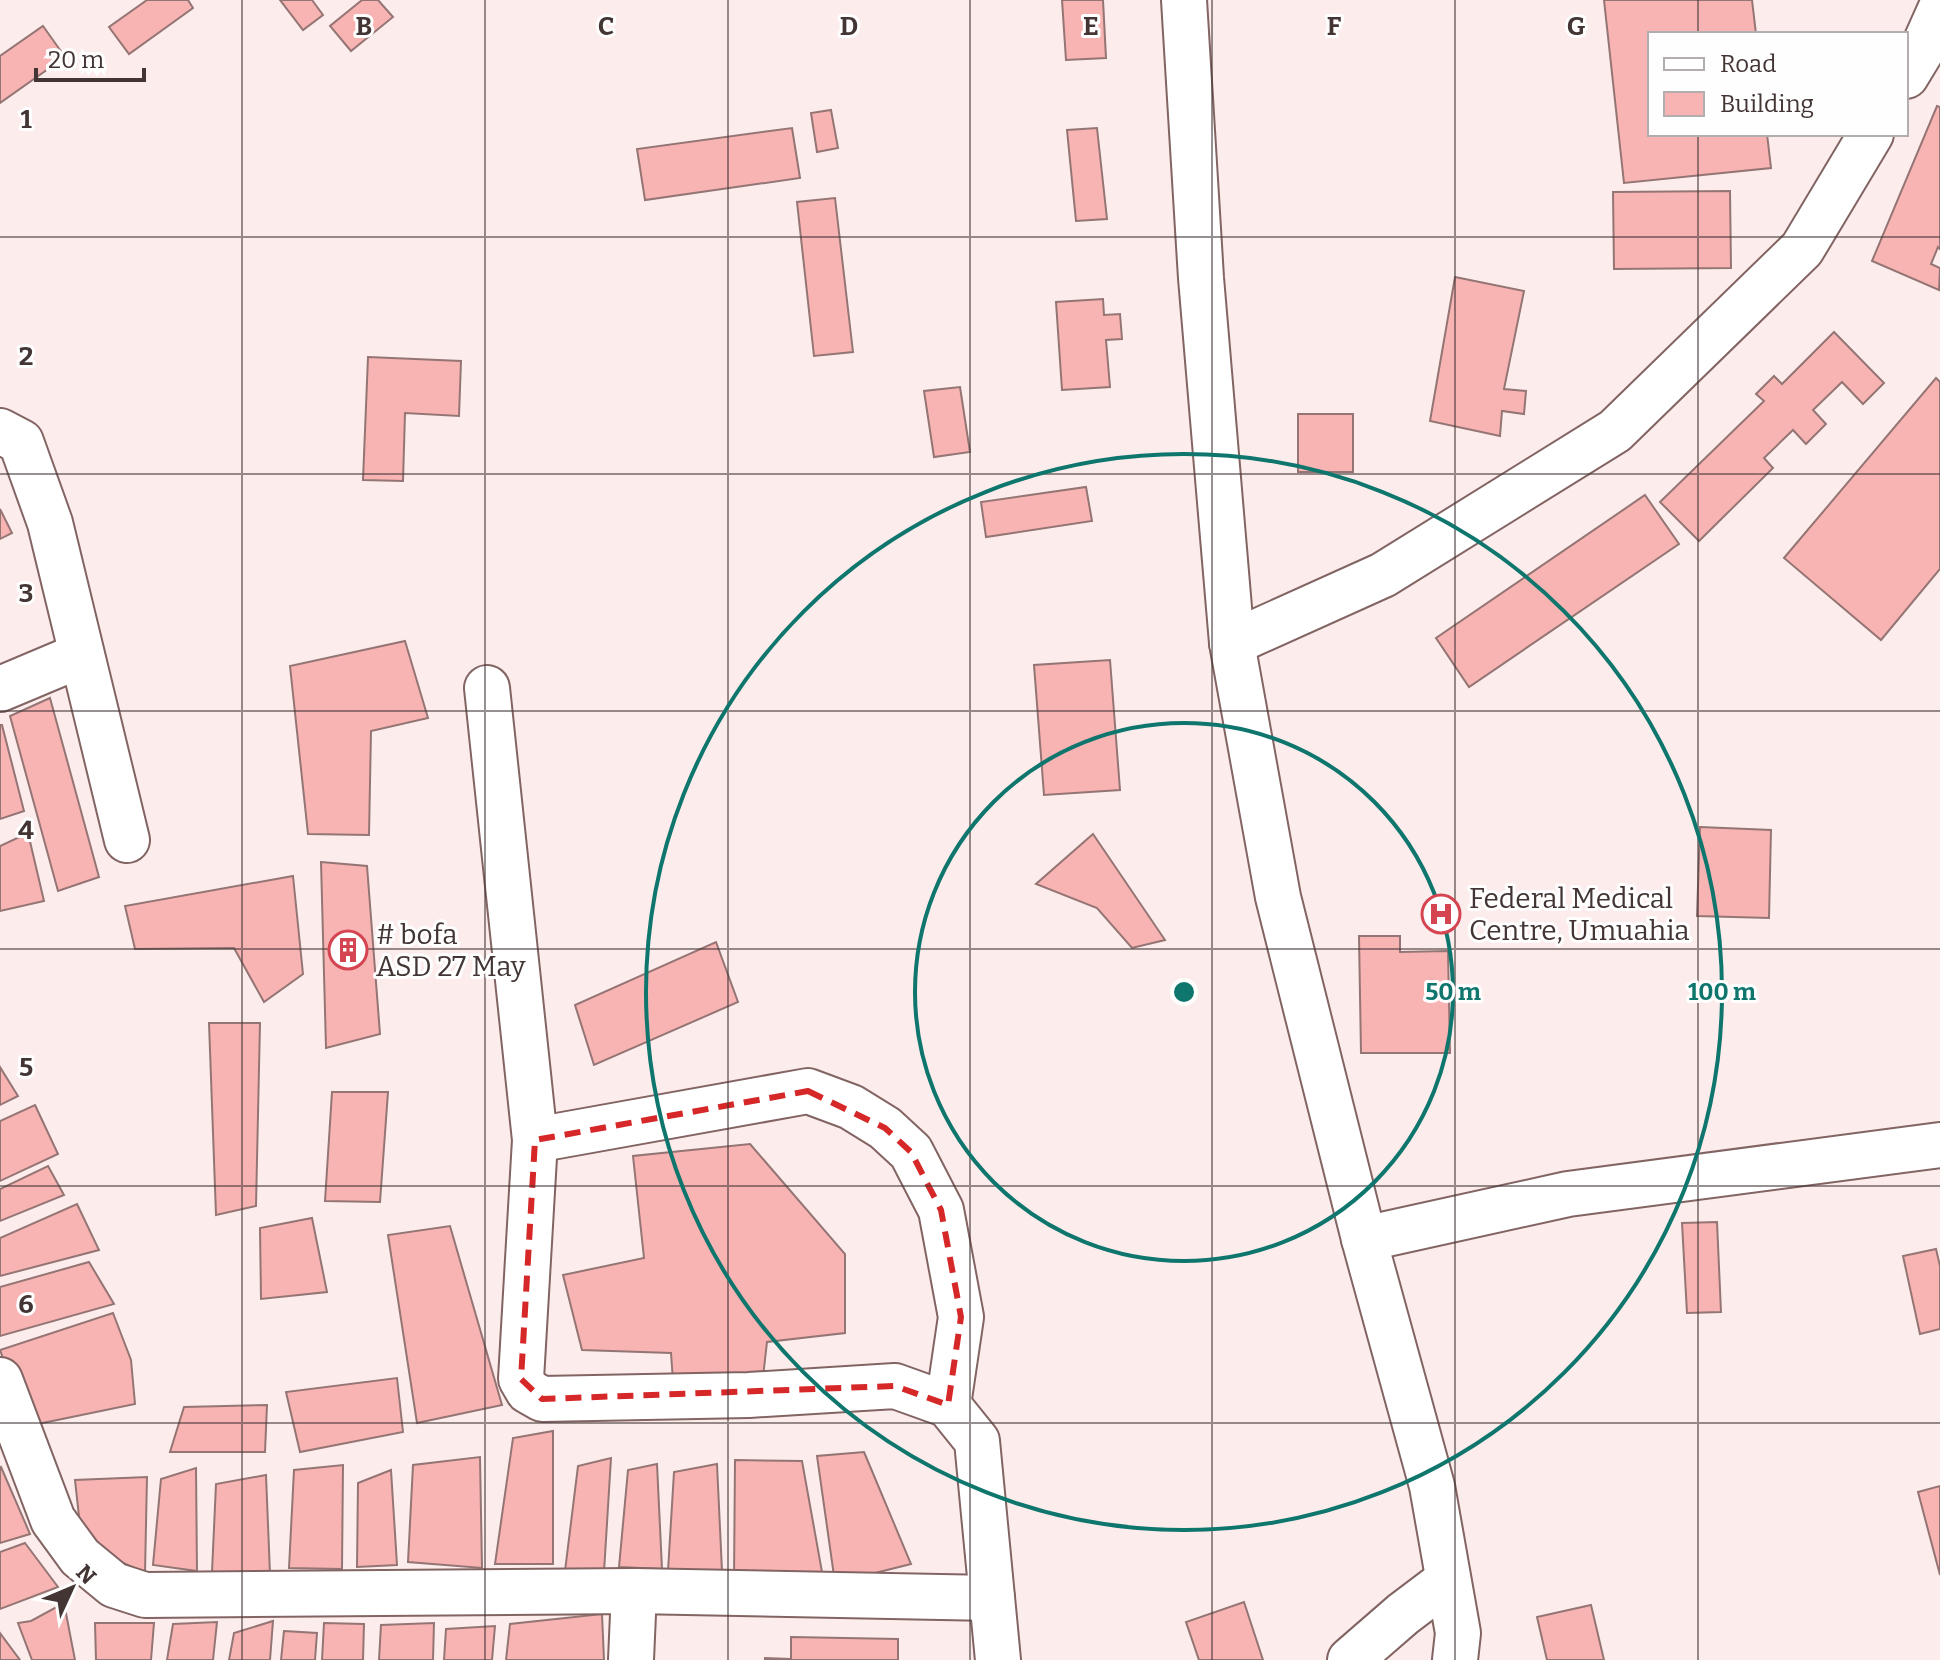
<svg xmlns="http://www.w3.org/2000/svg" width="1940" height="1660" font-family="Bitter,serif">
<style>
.building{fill:#f8b4b3;stroke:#947574;stroke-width:2}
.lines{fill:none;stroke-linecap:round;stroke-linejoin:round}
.minor-casing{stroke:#826463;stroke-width:48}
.minor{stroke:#fff;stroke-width:44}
.marked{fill:none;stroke:#d62828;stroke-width:6;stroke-dasharray:16 10;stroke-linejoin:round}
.grid{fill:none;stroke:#423534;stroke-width:2;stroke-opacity:0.55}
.ring{fill:none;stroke:#0f766e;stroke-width:4}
.labels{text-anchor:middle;stroke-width:6;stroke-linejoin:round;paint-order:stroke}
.poi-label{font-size:28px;fill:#423534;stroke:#fefefe;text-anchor:start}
.grid-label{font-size:26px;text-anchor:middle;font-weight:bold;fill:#423534;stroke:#fefefe;stroke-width:6;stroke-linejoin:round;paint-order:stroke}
.centre{fill:#0f766e;stroke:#fefefe;stroke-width:4}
.ring-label{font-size:24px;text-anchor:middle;font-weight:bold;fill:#0f766e;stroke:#fefefe;stroke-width:6;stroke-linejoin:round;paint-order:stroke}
</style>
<rect width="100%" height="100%" fill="#fcedec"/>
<g class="building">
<path d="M 147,0 L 188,0 L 193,8 L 129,54 L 109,27 Z"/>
<path d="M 280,0 L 312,0 L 323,15 L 303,30 Z"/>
<path d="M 362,0 L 378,0 L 393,17 L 351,51 L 330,26 Z"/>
<path d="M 1062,0 L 1103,0 L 1106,58 L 1066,60 Z"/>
<path d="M 1604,0 L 1752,0 L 1756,34 L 1650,34 L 1650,134 L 1767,134 L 1771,168 L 1624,183 Z"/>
<path d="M 43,26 L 65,57 L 0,103 L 0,56 Z"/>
<path d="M 1937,106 L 1940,107 L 1940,249 L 1938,247 L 1931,264 L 1940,268 L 1939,290 L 1872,261 Z"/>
<path d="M 831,110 L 838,148 L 817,152 L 811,113 Z"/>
<path d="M 792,128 L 800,178 L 645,200 L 637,149 Z"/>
<path d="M 1097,128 L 1107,219 L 1076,221 L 1067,130 Z"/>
<path d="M 1730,191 L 1731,268 L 1614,269 L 1613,192 Z"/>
<path d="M 835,198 L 853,352 L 814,356 L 797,202 Z"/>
<path d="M 1455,277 L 1524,291 L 1504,389 L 1526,391 L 1524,414 L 1502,411 L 1500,436 L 1430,421 Z"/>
<path d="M 1103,299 L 1104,315 L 1120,314 L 1122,339 L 1106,340 L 1110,387 L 1062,390 L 1056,302 Z"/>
<path d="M 1834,332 L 1884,383 L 1863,404 L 1842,382 L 1813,410 L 1826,424 L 1806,444 L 1793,430 L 1764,458 L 1773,468 L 1699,541 L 1660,502 L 1764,401 L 1756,394 L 1774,376 L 1782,384 Z"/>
<path d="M 368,357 L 461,361 L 459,416 L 405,413 L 403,481 L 363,480 Z"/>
<path d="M 1936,378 L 1940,382 L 1940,569 L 1881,640 L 1784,558 Z"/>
<path d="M 960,387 L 970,452 L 934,457 L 924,391 Z"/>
<rect x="1298" y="414" width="55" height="58"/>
<path d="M 1086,487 L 1092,521 L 986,537 L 981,502 Z"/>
<path d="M 1645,495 L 1679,544 L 1469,687 L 1436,638 Z"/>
<path d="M 0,509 L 12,533 L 0,539 Z"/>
<path d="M 405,641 L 428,718 L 371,731 L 369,835 L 308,834 L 290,666 Z"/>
<path d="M 1110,660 L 1120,790 L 1044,795 L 1034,665 Z"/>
<path d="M 50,698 L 99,877 L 58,891 L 10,716 Z"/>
<path d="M 0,725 L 2,725 L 24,811 L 0,819 Z"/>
<path d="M 1700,827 L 1771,830 L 1769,918 L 1697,916 Z"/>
<path d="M 28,833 L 44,901 L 0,911 L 0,846 Z"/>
<path d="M 1093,834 L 1165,940 L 1132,948 L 1097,908 L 1036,884 Z"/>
<path d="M 321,862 L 367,866 L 380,1034 L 326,1048 Z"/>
<path d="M 293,876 L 303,974 L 264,1002 L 234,948 L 135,949 L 125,906 Z"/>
<path d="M 1359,936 L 1400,936 L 1400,952 L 1448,951 L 1450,1053 L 1361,1053 Z"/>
<path d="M 716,942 L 738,1002 L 594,1065 L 575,1005 Z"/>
<path d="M 209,1023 L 260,1023 L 256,1206 L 216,1215 Z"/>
<path d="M 0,1067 L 18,1096 L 0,1105 Z"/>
<path d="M 332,1092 L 388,1092 L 380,1202 L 325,1201 Z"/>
<path d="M 35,1105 L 58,1154 L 0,1181 L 0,1121 Z"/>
<path d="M 750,1144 L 845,1254 L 845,1333 L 767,1342 L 763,1377 L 673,1381 L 671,1353 L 582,1350 L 563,1275 L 644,1258 L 633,1156 Z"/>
<path d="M 48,1166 L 64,1195 L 0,1221 L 0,1189 Z"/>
<path d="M 77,1204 L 99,1250 L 0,1276 L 0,1238 Z"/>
<path d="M 312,1218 L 327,1292 L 261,1299 L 260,1228 Z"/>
<path d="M 1717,1222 L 1721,1312 L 1687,1313 L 1682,1223 Z"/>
<path d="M 450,1226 L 502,1405 L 417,1423 L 388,1235 Z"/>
<path d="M 1936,1249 L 1940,1266 L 1940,1329 L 1920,1334 L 1903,1256 Z"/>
<path d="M 89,1262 L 114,1304 L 0,1336 L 0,1287 Z"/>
<path d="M 113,1313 L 131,1360 L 135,1404 L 28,1426 L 0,1350 Z"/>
<path d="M 397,1378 L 403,1432 L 300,1452 L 286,1392 Z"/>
<path d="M 267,1405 L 265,1452 L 170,1452 L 184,1407 Z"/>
<path d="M 553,1431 L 553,1564 L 495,1564 L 513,1438 Z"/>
<path d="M 864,1452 L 911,1564 L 835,1583 L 817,1456 Z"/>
<path d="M 480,1457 L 482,1568 L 408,1562 L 413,1465 Z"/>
<path d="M 611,1458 L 604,1572 L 565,1571 L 578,1466 Z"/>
<path d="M 735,1460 L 802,1461 L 822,1572 L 734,1578 Z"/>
<path d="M 657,1464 L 662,1569 L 619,1567 L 628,1470 Z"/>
<path d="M 717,1464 L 722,1571 L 668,1571 L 674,1472 Z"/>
<path d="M 343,1465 L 342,1569 L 289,1568 L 294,1470 Z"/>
<path d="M 1,1467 L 30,1534 L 0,1543 L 0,1468 Z"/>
<path d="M 196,1468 L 197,1571 L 153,1565 L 161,1479 Z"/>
<path d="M 391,1470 L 397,1565 L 357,1567 L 358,1483 Z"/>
<path d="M 266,1475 L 270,1574 L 212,1572 L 216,1484 Z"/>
<path d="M 147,1477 L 145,1573 L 82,1544 L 75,1480 Z"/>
<path d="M 1940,1486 L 1940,1575 L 1918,1492 Z"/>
<path d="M 25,1543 L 58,1587 L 0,1609 L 0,1552 Z"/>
<path d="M 1244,1602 L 1263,1660 L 1199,1660 L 1186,1622 Z"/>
<path d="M 64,1603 L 75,1660 L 32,1660 L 18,1623 L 31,1621 Z"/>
<path d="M 1591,1605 L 1604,1660 L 1547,1660 L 1537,1617 Z"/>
<path d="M 602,1614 L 604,1660 L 506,1660 L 510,1624 Z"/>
<path d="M 273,1621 L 270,1660 L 229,1660 L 234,1633 Z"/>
<path d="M 217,1622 L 213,1660 L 167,1660 L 173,1624 Z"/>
<path d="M 95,1623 L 154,1623 L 151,1660 L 96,1660 Z"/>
<path d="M 324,1623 L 364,1624 L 363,1660 L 322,1660 Z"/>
<path d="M 434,1623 L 433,1660 L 379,1660 L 381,1625 Z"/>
<path d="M 495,1626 L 492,1660 L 444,1660 L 446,1629 Z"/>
<path d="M 284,1631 L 317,1633 L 315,1660 L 281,1660 Z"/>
<path d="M 0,1633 L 20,1660 L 0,1660 Z"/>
<path d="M 791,1637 L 898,1639 L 898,1660 L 765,1660 L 765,1658 L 791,1659 Z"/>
</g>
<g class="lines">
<g class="minor-casing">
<g id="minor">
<path d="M 1184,0 L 1201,278 L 1232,643 L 1278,897 L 1364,1239 L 1432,1486 L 1458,1633 L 1455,1660"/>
<path d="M 1906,76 L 1923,48 L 1940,10"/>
<path d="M 0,431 L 21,442 L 50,523 L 127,840"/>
<path d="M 1232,643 L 1383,575 L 1615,431 L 1802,249 L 1871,134"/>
<path d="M 487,688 L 535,1140 L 521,1379 L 528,1391 L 542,1399 L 749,1395 L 895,1386 L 948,1405 L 977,1441 L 998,1660"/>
<path d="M 0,689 L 81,655"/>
<path d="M 535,1140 L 808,1091 L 851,1107 L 885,1128 L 911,1152 L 941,1210 L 961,1317 L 948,1405"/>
<path d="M 1364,1239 L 1568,1194 L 1940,1145"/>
<path d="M 0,1380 L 53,1520 L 80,1557 L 114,1585 L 145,1595 L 634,1591 L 992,1598"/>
<path d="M 631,1660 L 634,1591"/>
<path d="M 1350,1660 L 1403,1614 L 1448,1580"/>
</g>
</g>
<use href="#minor" class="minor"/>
</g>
<path class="marked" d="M 808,1091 L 885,1128 L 911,1152 L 941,1210 L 961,1317 L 948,1405 L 895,1386 L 542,1399 L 521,1379 L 535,1140 Z"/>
<path class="grid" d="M 242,0 L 242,1660M 485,0 L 485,1660M 728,0 L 728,1660M 970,0 L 970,1660M 1212,0 L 1212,1660M 1455,0 L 1455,1660M 1698,0 L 1698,34M 1698,134 L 1698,1660M 0,237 L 1940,237M 0,474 L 1940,474M 0,711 L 1940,711M 0,949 L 1940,949M 0,1186 L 1940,1186M 0,1423 L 1940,1423"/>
<g class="ring">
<circle cx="1184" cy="992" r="269"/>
<circle cx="1184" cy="992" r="538"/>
</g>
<defs>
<g id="hospital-ring" transform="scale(2)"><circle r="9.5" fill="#fefefe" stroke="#d44451" stroke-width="1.5"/><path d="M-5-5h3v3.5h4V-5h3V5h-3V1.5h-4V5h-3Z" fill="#d44451"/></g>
<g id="building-ring" transform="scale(2)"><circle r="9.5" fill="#fefefe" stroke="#d44451" stroke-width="1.5"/><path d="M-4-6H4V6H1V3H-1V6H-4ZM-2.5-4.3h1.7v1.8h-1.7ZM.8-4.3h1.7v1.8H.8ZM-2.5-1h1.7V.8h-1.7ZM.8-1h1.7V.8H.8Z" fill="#d44451"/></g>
</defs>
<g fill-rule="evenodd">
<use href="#hospital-ring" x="1441" y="914"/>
<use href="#building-ring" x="348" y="950"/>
</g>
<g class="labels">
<g class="poi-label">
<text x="1469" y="908">Federal Medical<tspan x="1469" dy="32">Centre, Umuahia</tspan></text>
<text x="376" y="944"># bofa<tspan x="376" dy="32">ASD 27 May</tspan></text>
</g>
</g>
<g class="grid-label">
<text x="364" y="35">B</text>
<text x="606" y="35">C</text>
<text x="849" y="35">D</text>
<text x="1091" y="35">E</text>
<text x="1334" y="35">F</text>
<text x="1576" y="35">G</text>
<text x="26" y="128">1</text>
<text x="26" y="365">2</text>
<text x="26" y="602">3</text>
<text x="26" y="839">4</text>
<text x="26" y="1076">5</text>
<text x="26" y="1313">6</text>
</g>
<circle cx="1184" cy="992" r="12" class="centre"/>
<g class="ring-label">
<text x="1453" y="1000">50 m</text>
<text x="1722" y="1000">100 m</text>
</g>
<rect x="1648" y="32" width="260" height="104" fill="#fefefe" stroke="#b3aead" stroke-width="2"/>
<rect x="1664" y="58" width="40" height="12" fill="#ffffff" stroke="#b3aead" stroke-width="2"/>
<text x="1720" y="72" font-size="24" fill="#423534">Road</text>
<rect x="1664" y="92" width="40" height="24" fill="#f8b4b3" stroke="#b3aead" stroke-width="2"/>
<text x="1720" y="112" font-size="24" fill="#423534">Building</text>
<g transform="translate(72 1588) rotate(46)" stroke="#fefefe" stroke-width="6" paint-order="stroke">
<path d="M0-6L14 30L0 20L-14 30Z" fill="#423534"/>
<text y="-12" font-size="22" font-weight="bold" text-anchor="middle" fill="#423534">N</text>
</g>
<path d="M36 68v12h108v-12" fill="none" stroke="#423534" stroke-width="4"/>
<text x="48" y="68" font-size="24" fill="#423534" stroke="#fefefe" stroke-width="6" paint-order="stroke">20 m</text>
</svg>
